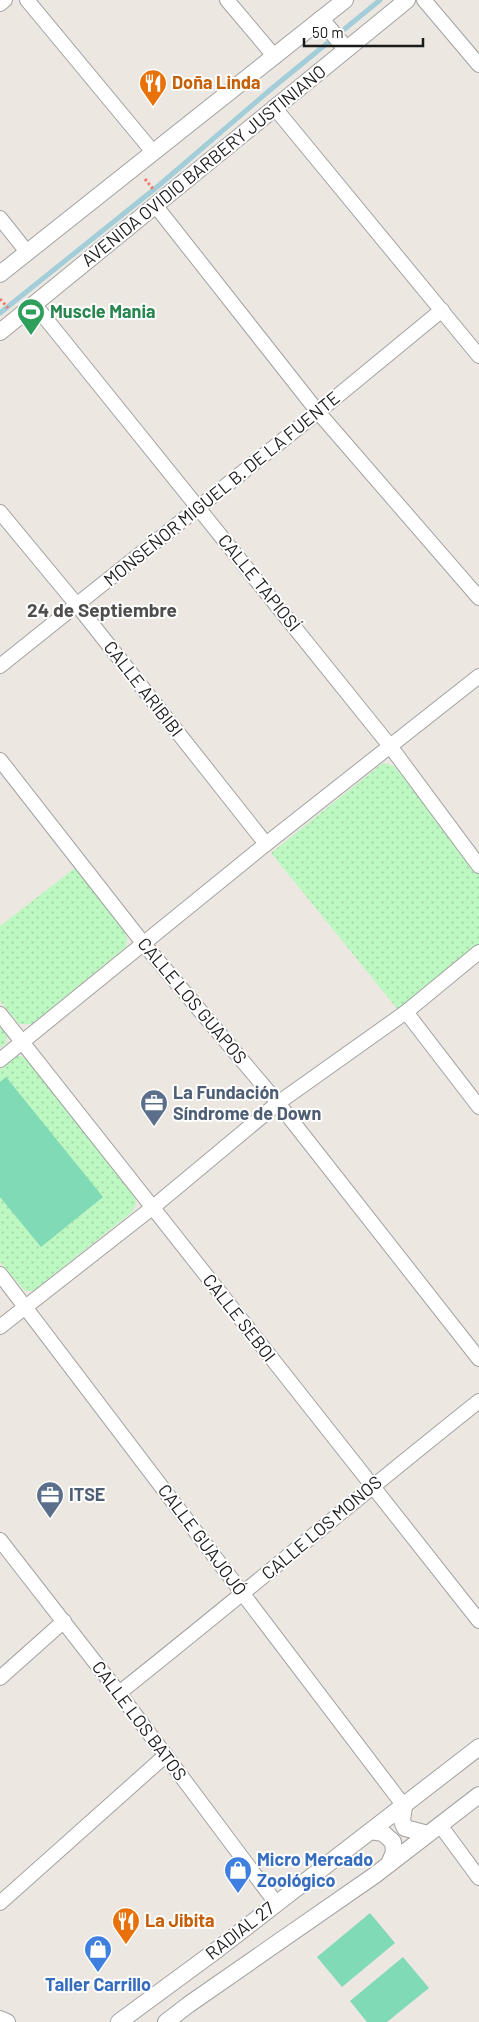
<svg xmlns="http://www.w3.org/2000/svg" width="479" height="2022" font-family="Barlow,sans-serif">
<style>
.park{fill:url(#park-dots)}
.pitch{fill:#80dab6}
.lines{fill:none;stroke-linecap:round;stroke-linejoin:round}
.stream{stroke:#a2cdd9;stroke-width:5}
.minor-casing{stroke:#a2a2a2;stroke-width:16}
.tertiary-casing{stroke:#a2a2a2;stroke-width:18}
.path{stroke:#f47669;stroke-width:3;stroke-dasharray:2.5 2.5;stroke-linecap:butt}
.minor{stroke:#fff;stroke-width:14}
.tertiary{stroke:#fff;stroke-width:16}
.labels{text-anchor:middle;stroke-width:4;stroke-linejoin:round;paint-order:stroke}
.food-label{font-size:18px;font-weight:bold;fill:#c56008;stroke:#fff;text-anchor:start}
.street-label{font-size:18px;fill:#1b1b1b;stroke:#fff}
.leisure-label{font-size:18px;font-weight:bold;fill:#27864d;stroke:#fff;text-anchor:start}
.service-label{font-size:18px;font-weight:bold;fill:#4e5e75;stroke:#fff;text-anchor:start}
.shop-label{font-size:18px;font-weight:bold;fill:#366cbe;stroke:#fff;text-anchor:start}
.neighbourhood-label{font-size:19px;font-weight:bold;fill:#4e4e4e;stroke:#fff}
</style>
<defs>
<pattern id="park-dots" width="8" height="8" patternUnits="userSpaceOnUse" patternTransform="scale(1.25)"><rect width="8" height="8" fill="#bdf7c1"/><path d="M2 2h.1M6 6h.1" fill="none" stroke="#a2d3a5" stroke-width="1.8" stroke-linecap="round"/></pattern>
</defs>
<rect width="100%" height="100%" fill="#ece8e1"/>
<g class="park">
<path d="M 383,763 L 394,766 L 479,872 L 479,947 L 399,1011 L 271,853 Z"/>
<path d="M 75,868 L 125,932 L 127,939 L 126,947 L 32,1024 L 19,1024 L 0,1001 L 0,926 Z"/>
<path d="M 0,1025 L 7,1035 L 6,1043 L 0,1048 Z"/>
<path d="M 17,1056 L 21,1056 L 31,1063 L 135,1195 L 136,1204 L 132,1212 L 33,1291 L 25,1291 L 0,1262 L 0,1070 Z"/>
</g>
<g class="pitch">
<path d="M 6,1077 L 103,1197 L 41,1247 L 0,1197 L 0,1082 Z"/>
<path d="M 370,1913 L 395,1943 L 342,1987 L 317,1957 Z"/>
<path d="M 403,1957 L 429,1988 L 387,2022 L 367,2022 L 350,2001 Z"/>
</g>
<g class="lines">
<path class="stream" d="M 0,313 L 157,187 L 270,90 L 380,0"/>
<g class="minor-casing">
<g id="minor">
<path d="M 27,0 L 153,152"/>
<path d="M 227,0 L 275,57"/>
<path d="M 424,0 L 479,65"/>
<path d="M 0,4 L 5,0"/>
<path d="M 274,107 L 479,356"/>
<path d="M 155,205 L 318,412 L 479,598"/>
<path d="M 0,218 L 27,252"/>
<path d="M 34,304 L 390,746 L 479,866"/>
<path d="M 0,512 L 77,605 L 266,844"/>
<path d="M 0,666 L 318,412 L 442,310"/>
<path d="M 0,760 L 143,943 L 278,1103 L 479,1359"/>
<path d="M 406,1012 L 479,1107"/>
<path d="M 0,1014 L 479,1621"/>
<path d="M 0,1060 L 266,844 L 479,676"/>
<path d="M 0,1274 L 404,1806"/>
<path d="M 0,1327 L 152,1208 L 278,1103 L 406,1012 L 479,952"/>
<path d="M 0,1540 L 119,1693 L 276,1903"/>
<path d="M 0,1678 L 64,1621"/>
<path d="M 119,1693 C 240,1597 358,1497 479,1401"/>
<path d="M 440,1825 L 479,1878"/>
<path d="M 0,1903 L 166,1755"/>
</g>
</g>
<g class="tertiary-casing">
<g id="tertiary">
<path d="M 321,19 L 346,49"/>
<path d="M 0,274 L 345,0"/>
<path d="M 0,332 L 407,0"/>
<path d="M 404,1806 L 402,1821 L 405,1828 L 428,1834"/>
<path d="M 371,1831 L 383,1833 L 393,1842 L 394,1852 L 389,1864"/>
<path d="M 0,2019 L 7,2022"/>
<path d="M 119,2022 L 218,1949 L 479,1747"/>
<path d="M 166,2022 L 188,2005 L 375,1875 L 479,1795"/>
</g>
</g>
<g class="path">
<path d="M 145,179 L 153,189"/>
<path d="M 0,299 L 8,308"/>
</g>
<use href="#minor" class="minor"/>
<use href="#tertiary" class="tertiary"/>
</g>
<defs>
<g id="restaurant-pin" transform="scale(1.4375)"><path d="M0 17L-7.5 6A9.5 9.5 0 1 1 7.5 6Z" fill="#e8710a" stroke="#fff"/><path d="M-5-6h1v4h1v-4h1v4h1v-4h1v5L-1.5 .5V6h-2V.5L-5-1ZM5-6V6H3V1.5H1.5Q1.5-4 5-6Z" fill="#fff"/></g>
<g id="stadium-pin" transform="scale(1.4375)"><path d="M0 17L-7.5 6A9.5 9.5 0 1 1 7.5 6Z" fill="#2e9e5b" stroke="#fff"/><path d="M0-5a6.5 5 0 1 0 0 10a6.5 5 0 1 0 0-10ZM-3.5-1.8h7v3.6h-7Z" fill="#fff"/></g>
<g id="office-pin" transform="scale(1.4375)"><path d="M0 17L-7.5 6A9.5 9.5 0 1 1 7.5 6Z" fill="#5c6f8a" stroke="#fff"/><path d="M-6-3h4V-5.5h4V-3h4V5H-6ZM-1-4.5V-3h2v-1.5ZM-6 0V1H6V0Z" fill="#fff"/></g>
<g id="shop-pin" transform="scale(1.4375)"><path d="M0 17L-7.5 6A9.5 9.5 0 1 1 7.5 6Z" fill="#3f7fe0" stroke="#fff"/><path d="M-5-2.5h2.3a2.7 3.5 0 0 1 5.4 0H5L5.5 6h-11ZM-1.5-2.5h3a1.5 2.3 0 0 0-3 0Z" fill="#fff"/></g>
</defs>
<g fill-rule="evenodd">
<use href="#restaurant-pin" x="153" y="83"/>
<use href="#stadium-pin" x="31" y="312"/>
<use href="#office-pin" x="154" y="1103"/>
<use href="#office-pin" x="50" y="1495"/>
<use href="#shop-pin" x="238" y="1870"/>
<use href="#restaurant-pin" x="126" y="1921"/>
<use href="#shop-pin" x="98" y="1949"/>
</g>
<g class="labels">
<g class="food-label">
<text x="172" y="89">Doña Linda</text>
<text x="145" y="1927">La Jibita</text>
</g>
<g class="street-label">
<text transform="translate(204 166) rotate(-39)" y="6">AVENIDA OVIDIO BARBERY JUSTINIANO</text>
<text transform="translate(222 489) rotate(-39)" y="6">MONSEÑOR MIGUEL B. DE LA FUENTE</text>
<text transform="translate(259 583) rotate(51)" y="6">CALLE TAPIOSÍ</text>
<text transform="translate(143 689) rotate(52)" y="6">CALLE ARIBIBI</text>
<text transform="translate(192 1001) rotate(50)" y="6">CALLE LOS GUAPOS</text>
<text transform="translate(239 1318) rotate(52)" y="6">CALLE SEBOI</text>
<text transform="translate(322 1528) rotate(-40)" y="6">CALLE LOS MONOS</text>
<text transform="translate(202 1540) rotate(53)" y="6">CALLE GUAJOJÓ</text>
<text transform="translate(139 1721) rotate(53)" y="6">CALLE LOS BATOS</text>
<text transform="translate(240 1931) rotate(-38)" y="6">RADIAL 27</text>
</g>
<g class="leisure-label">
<text x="50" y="318">Muscle Mania</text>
</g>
<g class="service-label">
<text x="173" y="1099">La Fundación<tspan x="173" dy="21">Síndrome de Down</tspan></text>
<text x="69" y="1501">ITSE</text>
</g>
<g class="shop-label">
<text x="257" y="1866">Micro Mercado<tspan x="257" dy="21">Zoológico</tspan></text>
<text x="98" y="1991" text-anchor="middle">Taller Carrillo</text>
</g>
<g class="neighbourhood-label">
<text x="102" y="617">24 de Septiembre</text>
</g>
</g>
<path d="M304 38v8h119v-8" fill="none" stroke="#1b1b1b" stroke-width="2.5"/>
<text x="312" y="38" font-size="15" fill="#1b1b1b" stroke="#ffffff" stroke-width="4" paint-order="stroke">50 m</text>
</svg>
